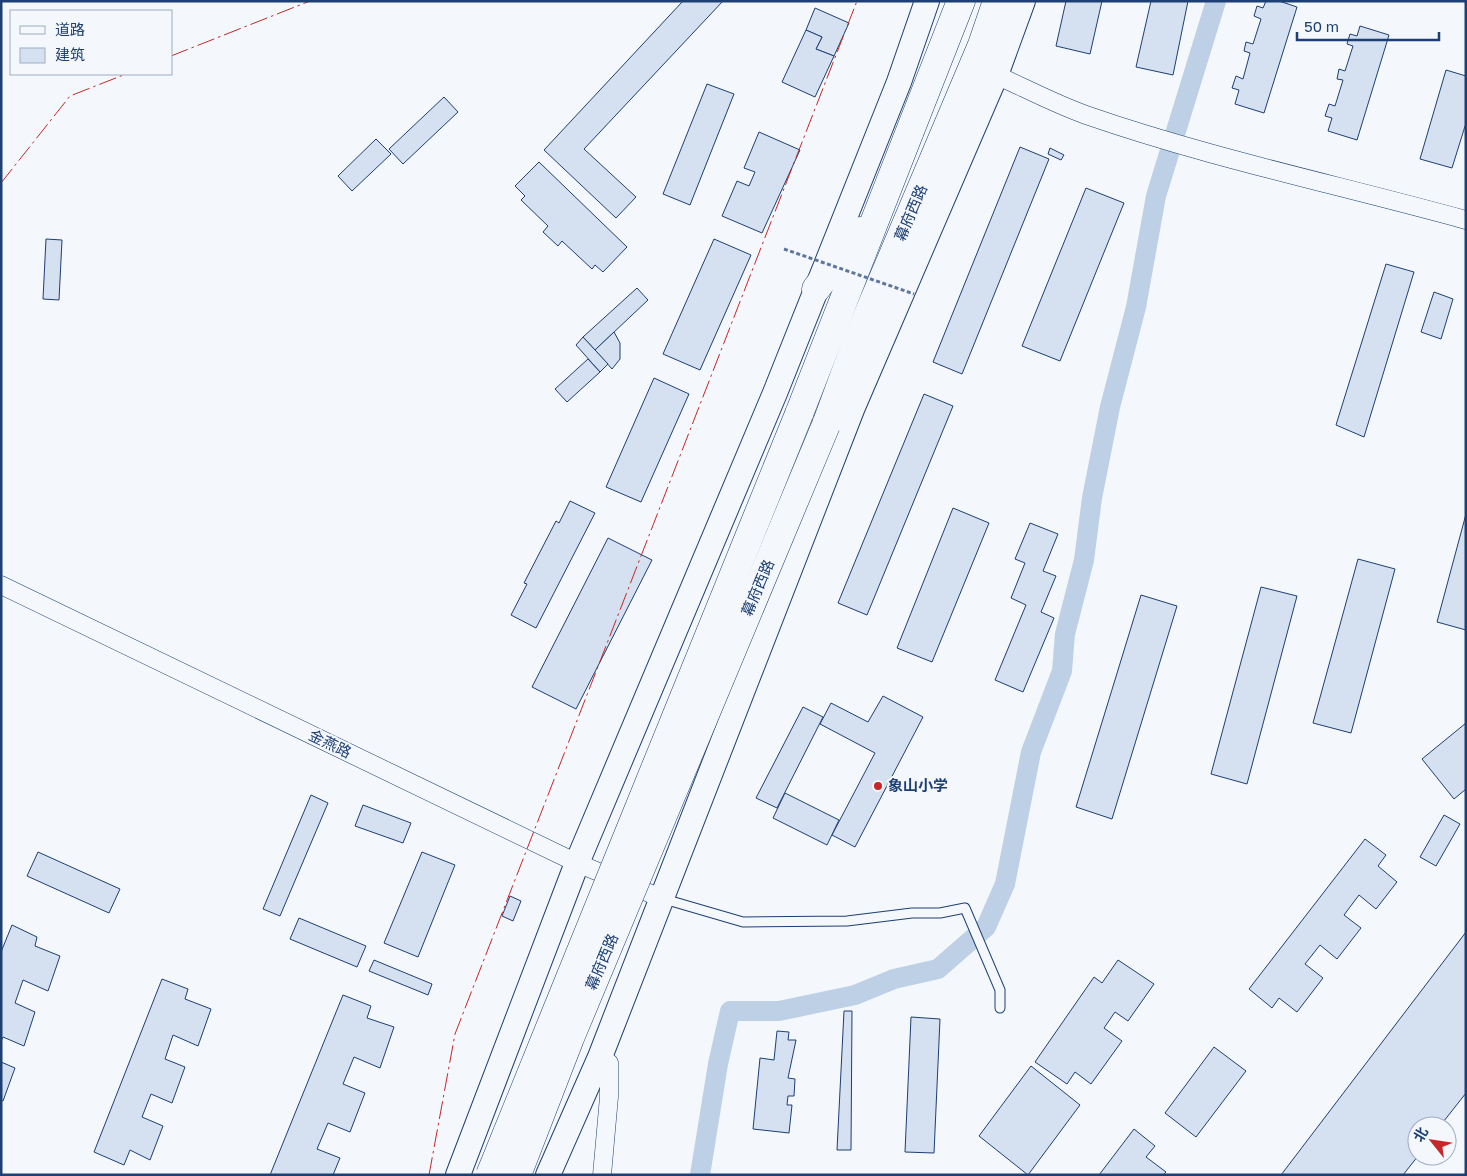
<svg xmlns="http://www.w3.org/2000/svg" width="1467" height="1176" font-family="'Golos Text','Noto Sans SC',sans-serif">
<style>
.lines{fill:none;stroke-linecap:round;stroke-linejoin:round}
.canal{stroke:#bed0e5;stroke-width:20}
.building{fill:#d5e0f0;stroke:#1d3f73}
.lane-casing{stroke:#1d3f73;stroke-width:11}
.street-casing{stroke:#1d3f73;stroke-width:19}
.secondary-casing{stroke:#1d3f73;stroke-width:26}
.highway-casing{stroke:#1d3f73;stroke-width:29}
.lane{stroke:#f4f7fb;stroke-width:9}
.street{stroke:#f4f7fb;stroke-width:18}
.secondary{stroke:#f4f7fb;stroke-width:24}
.highway{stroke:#f4f7fb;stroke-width:28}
.highway-bridge-casing{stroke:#1d3f73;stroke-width:29;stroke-linecap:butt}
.path-bridge{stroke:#5e769c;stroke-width:3;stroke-dasharray:4 2.5;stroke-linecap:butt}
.highway-bridge{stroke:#f4f7fb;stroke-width:28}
.power{stroke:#c62828;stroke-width:1;stroke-dasharray:18 4 2.5 4;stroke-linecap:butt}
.poi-dot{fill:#c62828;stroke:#f4f7fb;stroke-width:2}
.labels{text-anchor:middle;stroke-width:4;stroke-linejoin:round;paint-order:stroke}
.street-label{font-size:15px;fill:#1d3f73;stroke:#f4f7fb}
.poi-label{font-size:15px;font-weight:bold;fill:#1d3f73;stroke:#f4f7fb;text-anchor:start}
</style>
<rect width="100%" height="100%" fill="#f4f7fb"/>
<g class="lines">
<path class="canal" d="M 700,1175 L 718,1064 L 730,1011 L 779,1011 L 855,995 L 894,979 L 938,969 L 986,927 L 1005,884 L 1031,752 L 1062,671 L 1065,634 L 1084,560 L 1092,498 L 1110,407 L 1136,307 L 1156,196 L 1216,1"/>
</g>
<g class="building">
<path d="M 683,1 L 723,1 L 584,149 L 636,197 L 616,218 L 544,150 Z"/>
<path d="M 1066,1 L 1102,1 L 1090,54 L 1056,46 Z"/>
<path d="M 1151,1 L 1188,1 L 1173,75 L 1136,67 Z"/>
<path d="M 1266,1 L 1279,1 L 1297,7 L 1264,113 L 1235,104 L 1239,90 L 1232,88 L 1236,76 L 1243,79 L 1250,53 L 1244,51 L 1246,42 L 1253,44 L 1261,19 L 1254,16 L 1257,6 L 1263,8 Z"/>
<path d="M 815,8 L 849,23 L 834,56 L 816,49 L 822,37 L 806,30 Z"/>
<path d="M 1360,26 L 1389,35 L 1357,140 L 1328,131 L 1332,118 L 1325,116 L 1329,104 L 1335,106 L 1343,80 L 1337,79 L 1339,69 L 1345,71 L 1353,46 L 1347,44 L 1350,34 L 1357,36 Z"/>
<path d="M 806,30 L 822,37 L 816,49 L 834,56 L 815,97 L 782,82 Z"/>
<path d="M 1446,70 L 1466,76 L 1466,123 L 1452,168 L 1420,159 Z"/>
<path d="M 707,84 L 734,94 L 690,205 L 663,194 Z"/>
<path d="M 444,97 L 458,112 L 403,164 L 389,149 Z"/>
<path d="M 759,132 L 800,150 L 762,233 L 722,216 L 737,181 L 749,186 L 755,172 L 744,168 Z"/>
<path d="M 376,139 L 391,154 L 352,191 L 338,176 Z"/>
<path d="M 1020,147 L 1049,159 L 962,374 L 933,362 Z"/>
<path d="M 1050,148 L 1064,155 L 1061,160 L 1048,154 Z"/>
<path d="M 539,162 L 627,247 L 603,272 L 595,265 L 592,269 L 562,241 L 558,246 L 543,232 L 548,226 L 521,200 L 525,196 L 515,186 Z"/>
<path d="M 1086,188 L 1124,203 L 1060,361 L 1022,346 Z"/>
<path d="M 46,239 L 62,240 L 59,300 L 43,299 Z"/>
<path d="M 714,239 L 751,255 L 700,370 L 663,354 Z"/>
<path d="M 1386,264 L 1414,272 L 1364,437 L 1336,425 Z"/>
<path d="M 637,288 L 648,300 L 595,350 L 583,337 Z"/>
<path d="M 1434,292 L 1453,299 L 1441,339 L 1421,332 Z"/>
<path d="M 614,332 L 620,343 L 620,359 L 612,369 L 595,350 Z"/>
<path d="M 583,337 L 608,364 L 600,372 L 576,345 Z"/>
<path d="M 588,359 L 600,372 L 567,402 L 555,389 Z"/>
<path d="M 654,378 L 689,394 L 641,502 L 606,487 Z"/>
<path d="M 924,394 L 953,406 L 867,615 L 838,603 Z"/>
<path d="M 570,501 L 595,513 L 536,628 L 511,615 L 527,584 L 524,583 L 556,521 L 559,523 Z"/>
<path d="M 953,508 L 989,523 L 932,662 L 897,648 Z"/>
<path d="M 1466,514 L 1466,630 L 1437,622 Z"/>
<path d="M 1030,523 L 1058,534 L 1043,571 L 1056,576 L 1041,612 L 1054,618 L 1023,692 L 995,680 L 1026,605 L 1011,598 L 1025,563 L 1015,559 Z"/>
<path d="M 608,538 L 652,560 L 576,709 L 532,687 Z"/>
<path d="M 1358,559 L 1395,569 L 1351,733 L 1313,723 Z"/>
<path d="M 1261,587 L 1297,596 L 1247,784 L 1211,774 Z"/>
<path d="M 1141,595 L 1177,606 L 1112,819 L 1076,807 Z"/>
<path d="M 883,696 L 923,717 L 855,847 L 832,835 L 875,753 L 820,724 L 831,703 L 868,722 Z"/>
<path d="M 803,707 L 823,717 L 777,808 L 756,798 Z"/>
<path d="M 1466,723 L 1466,789 L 1454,799 L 1422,759 Z"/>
<path d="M 785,793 L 839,820 L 827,845 L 773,818 Z"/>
<path d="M 311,795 L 328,803 L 280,916 L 263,909 Z"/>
<path d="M 363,805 L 411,823 L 403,843 L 355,826 Z"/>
<path d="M 1444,815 L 1460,824 L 1436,866 L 1420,857 Z"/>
<path d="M 1365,839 L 1386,855 L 1378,866 L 1397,882 L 1376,909 L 1359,895 L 1344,915 L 1361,928 L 1337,959 L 1320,945 L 1305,964 L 1323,978 L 1297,1012 L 1279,998 L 1272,1008 L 1249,989 Z"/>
<path d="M 38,852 L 120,889 L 109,913 L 27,876 Z"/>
<path d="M 422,852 L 455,865 L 418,957 L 384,943 Z"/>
<path d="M 510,896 L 521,901 L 513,921 L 502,916 Z"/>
<path d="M 299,918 L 366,946 L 357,967 L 290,939 Z"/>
<path d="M 12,925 L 37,937 L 35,946 L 60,956 L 48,991 L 23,980 L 15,1003 L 35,1012 L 24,1046 L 3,1037 L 1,1041 L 1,952 Z"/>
<path d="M 1466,932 L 1466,1093 L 1440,1126 L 1417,1126 L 1418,1156 L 1403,1175 L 1281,1175 Z"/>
<path d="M 374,960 L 432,984 L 428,995 L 369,971 Z"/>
<path d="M 1118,960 L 1154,984 L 1128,1021 L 1115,1012 L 1104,1028 L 1122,1041 L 1091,1084 L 1075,1072 L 1067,1084 L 1035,1062 L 1094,977 L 1102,983 Z"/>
<path d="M 162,979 L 188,989 L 185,999 L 211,1009 L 198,1046 L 173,1035 L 165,1059 L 185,1067 L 172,1103 L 151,1094 L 142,1117 L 163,1126 L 150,1160 L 130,1150 L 124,1165 L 94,1152 Z"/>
<path d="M 343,995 L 371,1006 L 367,1018 L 394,1027 L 380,1068 L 354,1057 L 343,1084 L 365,1093 L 350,1132 L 328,1123 L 317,1149 L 340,1158 L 333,1175 L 270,1175 Z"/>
<path d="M 844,1011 L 852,1011 L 851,1150 L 837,1150 Z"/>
<path d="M 911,1017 L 940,1019 L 934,1153 L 905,1152 Z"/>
<path d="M 777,1031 L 789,1032 L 788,1040 L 796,1040 L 788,1078 L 795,1079 L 794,1096 L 788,1096 L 787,1105 L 792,1105 L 789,1133 L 753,1129 L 760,1058 L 774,1060 Z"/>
<path d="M 1214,1047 L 1246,1071 L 1196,1137 L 1165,1113 Z"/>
<path d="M 1,1062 L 15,1068 L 3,1101 L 1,1100 Z"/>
<path d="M 1031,1066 L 1080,1105 L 1028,1175 L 979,1136 Z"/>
<path d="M 1134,1129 L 1155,1146 L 1146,1157 L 1166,1172 L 1163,1175 L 1099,1175 Z"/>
</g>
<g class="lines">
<g class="lane-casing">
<path id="lane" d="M 664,899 L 743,922 L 847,921 L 912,913 L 940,913 L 965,908 L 1000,990 L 1000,1008"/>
</g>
<g class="street-casing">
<g id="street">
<path d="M 996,75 C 1025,88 1055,104 1086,115 C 1210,158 1339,185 1466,220"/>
<path d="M 1,585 L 577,863 L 661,898"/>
<path d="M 600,1057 L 609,1063 L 609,1097 L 602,1175"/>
</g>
</g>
<g class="secondary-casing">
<g id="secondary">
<path d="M 458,1175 L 577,863 L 775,393 L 899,82 L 927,1"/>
<path d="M 548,1175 L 600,1057 L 853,407 L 996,75 L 1023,1"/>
</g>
</g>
<g class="highway-casing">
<g id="highway">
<path d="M 816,289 L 860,231"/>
<path d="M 799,414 L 961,1"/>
<path d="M 826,425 L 858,338 L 982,45 L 997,1"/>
</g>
</g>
<use href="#lane" class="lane"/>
<use href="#street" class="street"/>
<use href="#secondary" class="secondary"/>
<use href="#highway" class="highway"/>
<g class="highway-bridge-casing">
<g id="highway-bridge">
<path d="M 490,1175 L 799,414"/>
<path d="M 517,1175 L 570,1038 L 826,425"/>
</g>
</g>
<path class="path-bridge" d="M 784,249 L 914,294"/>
<use href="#highway-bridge" class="highway-bridge"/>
<g class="power">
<path d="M 171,56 L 310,1"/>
<path d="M 1,183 L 70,96 L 126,74"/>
<path d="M 429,1175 L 455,1034 L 857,1"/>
</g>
</g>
<circle class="poi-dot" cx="878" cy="786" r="5"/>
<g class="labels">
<g class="street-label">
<text transform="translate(911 213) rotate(-67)" y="5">幕府西路</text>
<text transform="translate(758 588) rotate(-67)" y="5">幕府西路</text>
<text transform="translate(330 744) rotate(26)" y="5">金燕路</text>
<text transform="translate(602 962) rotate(-67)" y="5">幕府西路</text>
</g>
<g class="poi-label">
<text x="888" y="791">象山小学</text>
</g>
</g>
<rect width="1467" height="1176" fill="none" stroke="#1d3f73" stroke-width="5"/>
<rect x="10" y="10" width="162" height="65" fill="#f4f7fb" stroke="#9eadc5"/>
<rect x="20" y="26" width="25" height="8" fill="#f4f7fb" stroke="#9eadc5"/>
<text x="55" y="35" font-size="15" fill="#1d3f73">道路</text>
<rect x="20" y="48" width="25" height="15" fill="#d5e0f0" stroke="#9eadc5"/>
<text x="55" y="60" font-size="15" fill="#1d3f73">建筑</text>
<g transform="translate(1432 1141) rotate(300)"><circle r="24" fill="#f4f7fb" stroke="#9eadc5"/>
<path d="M0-4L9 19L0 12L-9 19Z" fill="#c62828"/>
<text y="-8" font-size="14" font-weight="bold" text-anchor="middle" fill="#1d3f73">北</text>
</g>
<path d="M1297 32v8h142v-8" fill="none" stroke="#1d3f73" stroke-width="2.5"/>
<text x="1304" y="32" font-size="15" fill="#1d3f73" stroke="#f4f7fb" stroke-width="4" paint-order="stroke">50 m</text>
</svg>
